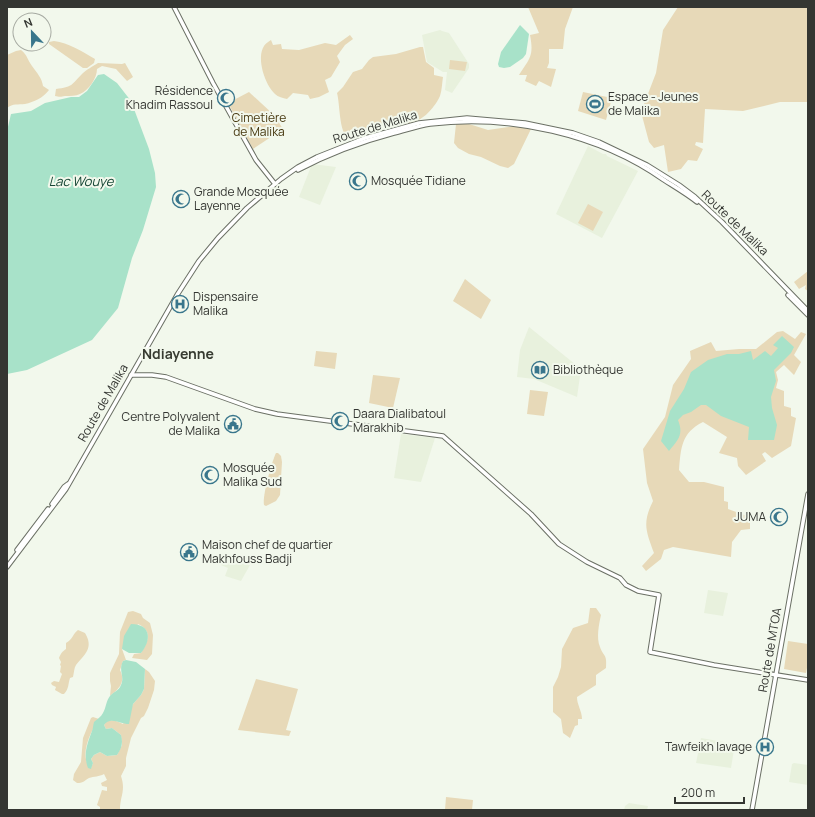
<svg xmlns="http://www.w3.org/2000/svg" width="815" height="817" font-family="Manrope,sans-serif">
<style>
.built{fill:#e8f1dd}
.green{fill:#e7d9b8}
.water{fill:#a8e2c9}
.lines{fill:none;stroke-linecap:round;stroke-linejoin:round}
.tertiary-casing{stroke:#6b7065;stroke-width:5.5}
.secondary-casing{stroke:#6b7065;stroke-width:5.5}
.tertiary{stroke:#fff;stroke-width:3.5}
.secondary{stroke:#fff;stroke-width:3.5}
.labels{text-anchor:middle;stroke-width:4;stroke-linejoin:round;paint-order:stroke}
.poi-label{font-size:12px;fill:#343632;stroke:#f2f8ec;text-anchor:start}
.park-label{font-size:12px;fill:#473810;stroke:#f2f8ec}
.street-label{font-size:12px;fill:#343632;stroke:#f2f8ec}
.water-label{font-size:13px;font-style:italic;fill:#164635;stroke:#f2f8ec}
.quarter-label{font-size:14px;font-weight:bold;fill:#373b31;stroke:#f2f8ec}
</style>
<rect width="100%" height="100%" fill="#f2f8ec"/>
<g class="built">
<path d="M 440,30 L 442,31 L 449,33 L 469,64 L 469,68 L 452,93 L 445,90 L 447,72 L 443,72 L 427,62 L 422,35 Z"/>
<path d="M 588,146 L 603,154 L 606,154 L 607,156 L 638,171 L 602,238 L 556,214 Z"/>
<path d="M 312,164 L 336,167 L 320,205 L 299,197 Z"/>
<path d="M 529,327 L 581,369 L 577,397 L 534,379 L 517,377 L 520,350 Z"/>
<path d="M 401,434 L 435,438 L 421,482 L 394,478 Z"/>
<path d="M 223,558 L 250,565 L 241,581 L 225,576 L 228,568 L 221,565 Z"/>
<path d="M 708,590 L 728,593 L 723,616 L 704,613 Z"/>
<path d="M 701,738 L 735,744 L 731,768 L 696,763 Z"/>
<path d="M 794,763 L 808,765 L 808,785 L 789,782 L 792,764 Z"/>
<path d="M 629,803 L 648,806 L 647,810 L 624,810 L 625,806 Z"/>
</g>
<g class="green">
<path d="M 528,7 L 573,7 L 565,29 L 563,49 L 549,49 L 549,63 L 547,68 L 556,69 L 551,87 L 539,81 L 536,86 L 525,81 L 527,75 L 519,75 C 530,58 534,56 530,35 L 539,33 Z"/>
<path d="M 678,7 L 808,7 L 808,102 L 780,102 L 743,111 L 705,109 L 703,143 L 696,142 L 695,145 L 703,149 L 697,161 L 688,160 L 681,169 L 668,172 L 664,145 L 654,148 L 649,142 L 641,112 L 656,73 L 663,30 Z"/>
<path d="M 350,35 L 353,39 L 345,45 L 337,56 L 340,62 L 331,77 L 325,80 L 329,92 L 319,97 L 310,99 L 308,95 L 293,93 L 287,99 C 283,98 278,97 275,94 C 265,85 256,58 264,46 C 265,44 268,42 271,40 L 273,45 L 281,44 L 282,49 L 299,50 L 325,43 L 336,45 Z"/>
<path d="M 54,41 C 69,43 81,51 95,59 L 94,63 L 87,68 L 83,68 L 49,44 L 49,42 Z"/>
<path d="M 420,47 L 423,47 L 426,62 L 434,68 L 434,75 L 443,77 C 442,83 442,90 440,96 C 434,109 420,124 405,124 L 401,120 L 398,121 L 373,129 L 351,138 L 347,137 C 339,130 340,104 337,93 L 343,87 L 353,72 L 362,69 L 369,60 L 373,57 L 396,54 Z"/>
<path d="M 21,50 C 28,56 27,59 32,66 C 37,73 42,78 43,86 L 49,90 C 43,98 34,102 25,104 C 18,105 13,103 7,108 L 7,55 L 16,51 Z"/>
<path d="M 450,60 L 467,62 L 465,71 L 449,69 Z"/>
<path d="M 98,63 L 122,64 L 125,63 L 133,77 L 127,81 L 116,69 L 102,66 L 97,69 C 97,78 89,90 80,94 C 76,96 70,96 65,96 C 61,97 59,97 55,96 L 56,89 C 73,87 71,85 82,74 C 86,70 93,66 98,63 Z"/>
<path d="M 249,92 L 274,115 L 283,129 L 253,149 L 228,103 Z"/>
<path d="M 583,92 L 612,98 L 606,120 L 578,111 Z"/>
<path d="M 456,124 L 469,124 L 488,130 L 515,126 L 531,129 L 514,164 L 508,168 L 500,166 L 481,157 L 469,154 L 458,148 L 454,143 Z"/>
<path d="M 588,204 L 603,212 L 593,231 L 578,223 Z"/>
<path d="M 808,271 L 808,291 L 805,289 L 806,285 L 799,289 L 794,282 Z"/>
<path d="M 465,279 L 491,300 L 481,319 L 453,301 Z"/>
<path d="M 783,331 L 795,339 L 801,332 L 806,334 L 794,355 L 801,362 L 794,375 L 784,365 L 776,372 L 778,380 L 776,388 L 784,391 L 784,406 L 791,408 L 791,416 L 796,418 L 791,446 L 772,458 L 765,452 L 762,454 L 766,461 L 746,475 L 738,466 L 737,458 L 719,453 L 727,437 L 703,422 C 681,433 681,448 679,470 L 689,482 L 704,482 L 724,487 L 724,501 L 728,502 L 728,509 L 750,517 L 750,529 L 741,530 L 732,542 L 731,557 L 673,547 L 664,550 L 661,559 L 646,571 L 642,566 L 654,553 C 646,531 642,523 653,501 L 647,483 L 643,449 L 665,417 L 673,385 L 691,359 L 690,351 L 711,342 L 716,351 L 739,349 L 756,349 L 777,332 Z"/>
<path d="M 316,351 L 337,353 L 335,369 L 314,366 Z"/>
<path d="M 373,375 L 400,378 L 393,408 L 369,403 Z"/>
<path d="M 530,390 L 548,392 L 544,416 L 527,414 Z"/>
<path d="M 276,453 L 278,453 L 281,456 L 282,462 L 280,495 L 276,501 L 266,506 L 264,505 C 262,496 272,461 276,453 Z"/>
<path d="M 590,608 L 596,608 L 601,615 C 599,624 596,638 600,647 C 604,658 607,653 606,668 L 596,675 L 596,685 L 577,697 C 577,705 582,711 582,719 L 578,719 L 578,725 L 575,726 L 570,738 L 563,733 L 561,719 L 553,712 L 553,687 L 558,677 L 561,667 L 562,649 L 573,628 L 588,623 Z"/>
<path d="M 133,611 L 141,614 L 143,618 L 150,623 L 153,635 L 152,654 L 147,660 L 132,658 L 134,654 L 141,653 C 148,642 153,631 138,624 L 122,649 L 126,660 L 123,661 L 120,670 C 126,682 119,689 110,696 L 111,686 L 110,681 L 110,673 L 119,654 L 120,632 L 128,612 Z"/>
<path d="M 78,630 L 85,633 C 94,648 85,654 76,665 C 74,668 74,673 73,677 L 70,678 C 68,684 69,689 64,694 L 62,694 L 55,690 L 56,687 L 52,685 L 51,683 L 54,681 L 59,682 L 62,674 L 60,672 L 61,666 L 60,665 L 61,662 L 59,658 C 61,653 62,652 66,649 L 66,643 C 73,639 72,635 78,630 Z"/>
<path d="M 788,641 L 808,644 L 808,662 L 806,673 L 784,669 Z"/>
<path d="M 145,669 L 149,672 L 155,681 L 154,690 L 148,708 L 144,716 L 141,718 L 131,738 L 126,758 L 126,766 L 121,776 C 126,791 120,796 120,810 L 100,810 L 100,807 L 97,805 L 102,790 L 107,791 L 107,787 L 102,786 L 101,783 L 107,780 L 104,774 C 99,777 94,776 89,778 C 84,781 83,783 77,783 L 73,780 L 74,774 L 81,762 L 83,738 L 91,718 L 93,717 L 99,719 C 91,731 78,756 91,768 L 93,763 L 91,759 L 94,755 L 100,752 L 107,756 L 117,755 L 122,745 L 121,735 L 112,728 L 106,729 L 104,725 C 108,717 117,721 123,724 L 133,704 L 141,695 L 144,689 Z"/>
<path d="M 256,679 L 298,689 L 286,730 L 291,731 L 289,736 L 238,730 Z"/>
<path d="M 446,797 L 473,800 L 472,810 L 445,810 Z"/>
</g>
<g class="water">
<path d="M 520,25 L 529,34 L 526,54 L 523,58 L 510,67 L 504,68 L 499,67 L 498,64 L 501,52 Z"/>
<path d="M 104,74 L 117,83 L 131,101 L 149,149 L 155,173 L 156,187 L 143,230 L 132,258 L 118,308 L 92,340 L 27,370 L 7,374 L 7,131 L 11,114 L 31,111 L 45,103 L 71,97 L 79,97 L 87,91 L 98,75 Z"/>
<path d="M 782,336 L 794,347 L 791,353 L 774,370 L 776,381 L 771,397 L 772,408 L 777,425 L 774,440 L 748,440 L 749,427 L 721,416 L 706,405 L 701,405 L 691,412 L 683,415 L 678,420 C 684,435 678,440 669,451 L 661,441 L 670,411 L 684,389 L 691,372 L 708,360 L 727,354 L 739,354 L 751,351 L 753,360 L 765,351 L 771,356 L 778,348 L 773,345 Z"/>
<path d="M 131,624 C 152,624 151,641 141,653 L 129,653 L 122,649 L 124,636 Z"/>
<path d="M 126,660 L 136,662 L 145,669 L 144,689 L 141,695 L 133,704 L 129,724 C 120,724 110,716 104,725 L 106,729 L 112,728 L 121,735 C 123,743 122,748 117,755 L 107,756 L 100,752 L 94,755 L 91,759 L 93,763 L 91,769 L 88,768 C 83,755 87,744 92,731 C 93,729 93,725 94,722 C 97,719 101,717 103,713 C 106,708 106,701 110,696 C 113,692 119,691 121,685 C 125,676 118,671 123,661 Z"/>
</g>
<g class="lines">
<g class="tertiary-casing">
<g id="tertiary">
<path d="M 131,375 L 152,375 L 166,377 L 255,409 L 277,414 L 443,436 L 531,514 L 559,544 L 587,562 L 620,578 L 626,585 L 638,591 L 659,595 L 650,652 L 714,665 L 808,680"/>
<path d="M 752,810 L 808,494"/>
</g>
</g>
<g class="secondary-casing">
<g id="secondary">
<path d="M 174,7 L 213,83 L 256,160 L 275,184"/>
<path d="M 298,170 C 330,153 360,142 394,133 C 406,130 418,126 430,124 C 509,114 599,134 664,180 C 675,187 687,194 697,202"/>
<path d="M 788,295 L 808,315"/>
<path d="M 52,504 L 64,487 L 68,484"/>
<path d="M 17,550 L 48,509"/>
<path d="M 7,567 L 66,489 L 177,295 L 199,261 L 218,238 L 247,208 L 281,179 L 298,167 L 317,157 L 365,138 L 419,123 L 467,118 L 525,123 L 573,133 L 599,142 L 647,165 L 679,185 L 695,197 L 722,222 L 808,311"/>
</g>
</g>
<use href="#tertiary" class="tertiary"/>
<use href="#secondary" class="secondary"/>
</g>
<defs>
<g id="mosque-ring" transform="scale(0.9)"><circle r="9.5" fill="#f2f8ec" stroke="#39768c" stroke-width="1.5"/><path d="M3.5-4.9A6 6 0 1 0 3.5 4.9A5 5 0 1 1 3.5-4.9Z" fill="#39768c"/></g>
<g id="stadium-ring" transform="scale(0.9)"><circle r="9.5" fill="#f2f8ec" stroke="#39768c" stroke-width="1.5"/><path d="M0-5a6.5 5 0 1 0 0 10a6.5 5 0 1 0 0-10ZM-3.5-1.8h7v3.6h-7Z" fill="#39768c"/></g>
<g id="hospital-ring" transform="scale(0.9)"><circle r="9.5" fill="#f2f8ec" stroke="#39768c" stroke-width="1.5"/><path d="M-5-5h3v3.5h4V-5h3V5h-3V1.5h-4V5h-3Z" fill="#39768c"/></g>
<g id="library-ring" transform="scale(0.9)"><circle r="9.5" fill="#f2f8ec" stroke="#39768c" stroke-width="1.5"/><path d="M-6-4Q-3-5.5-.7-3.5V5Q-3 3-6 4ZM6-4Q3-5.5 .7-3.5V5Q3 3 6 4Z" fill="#39768c"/></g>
<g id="civic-ring" transform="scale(0.9)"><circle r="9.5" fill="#f2f8ec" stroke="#39768c" stroke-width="1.5"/><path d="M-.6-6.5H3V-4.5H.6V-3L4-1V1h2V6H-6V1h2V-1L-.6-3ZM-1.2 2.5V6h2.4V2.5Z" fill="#39768c"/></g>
</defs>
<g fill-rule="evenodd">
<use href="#mosque-ring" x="226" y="98"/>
<use href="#stadium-ring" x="595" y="104"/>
<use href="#mosque-ring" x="358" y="181"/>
<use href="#mosque-ring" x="181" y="199"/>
<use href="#hospital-ring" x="180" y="304"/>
<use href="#library-ring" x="540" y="370"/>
<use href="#mosque-ring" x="340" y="421"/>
<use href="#civic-ring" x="233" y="424"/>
<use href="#mosque-ring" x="210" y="475"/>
<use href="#mosque-ring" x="779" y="517"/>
<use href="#civic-ring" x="189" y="552"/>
<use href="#hospital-ring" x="765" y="747"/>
</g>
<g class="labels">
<g class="poi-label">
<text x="213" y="95" text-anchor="end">Résidence<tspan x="213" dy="14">Khadim Rassoul</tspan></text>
<text x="608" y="101">Espace - Jeunes<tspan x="608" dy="14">de Malika</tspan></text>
<text x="371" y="185">Mosquée Tidiane</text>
<text x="194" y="196">Grande Mosquée<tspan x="194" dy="14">Layenne</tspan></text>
<text x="193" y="301">Dispensaire<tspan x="193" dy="14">Malika</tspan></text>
<text x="553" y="374">Bibliothèque</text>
<text x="353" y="418">Daara Dialibatoul<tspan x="353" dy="14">Marakhib</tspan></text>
<text x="220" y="421" text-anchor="end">Centre Polyvalent<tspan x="220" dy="14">de Malika</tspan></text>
<text x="223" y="472">Mosquée<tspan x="223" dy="14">Malika Sud</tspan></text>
<text x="766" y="521" text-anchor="end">JUMA</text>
<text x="202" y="549">Maison chef de quartier<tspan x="202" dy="14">Makhfouss Badji</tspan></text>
<text x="752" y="751" text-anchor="end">Tawfeikh lavage</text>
</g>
<g class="park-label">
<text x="259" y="122">Cimetière<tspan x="259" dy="14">de Malika</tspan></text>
</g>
<g class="street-label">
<text transform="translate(375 127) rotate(-17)" y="4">Route de Malika</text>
<text transform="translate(735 223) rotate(44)" y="4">Route de Malika</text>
<text transform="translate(103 403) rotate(-60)" y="4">Route de Malika</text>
<text transform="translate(770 650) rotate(-80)" y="4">Route de MTOA</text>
</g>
<g class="water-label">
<text x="81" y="186">Lac Wouye</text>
</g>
<g class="quarter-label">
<text x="178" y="359">Ndiayenne</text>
</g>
</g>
<rect width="815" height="817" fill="none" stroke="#343632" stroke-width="16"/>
<g transform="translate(32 32) rotate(338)"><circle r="19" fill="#f2f8ec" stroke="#a6aaa2"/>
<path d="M0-3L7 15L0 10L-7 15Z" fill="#39768c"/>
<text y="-6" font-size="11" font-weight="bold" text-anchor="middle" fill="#343632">N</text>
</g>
<path d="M675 797v6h69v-6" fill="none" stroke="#343632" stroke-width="2"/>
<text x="681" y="797" font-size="12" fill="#343632" stroke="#f2f8ec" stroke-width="3" paint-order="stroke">200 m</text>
</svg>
